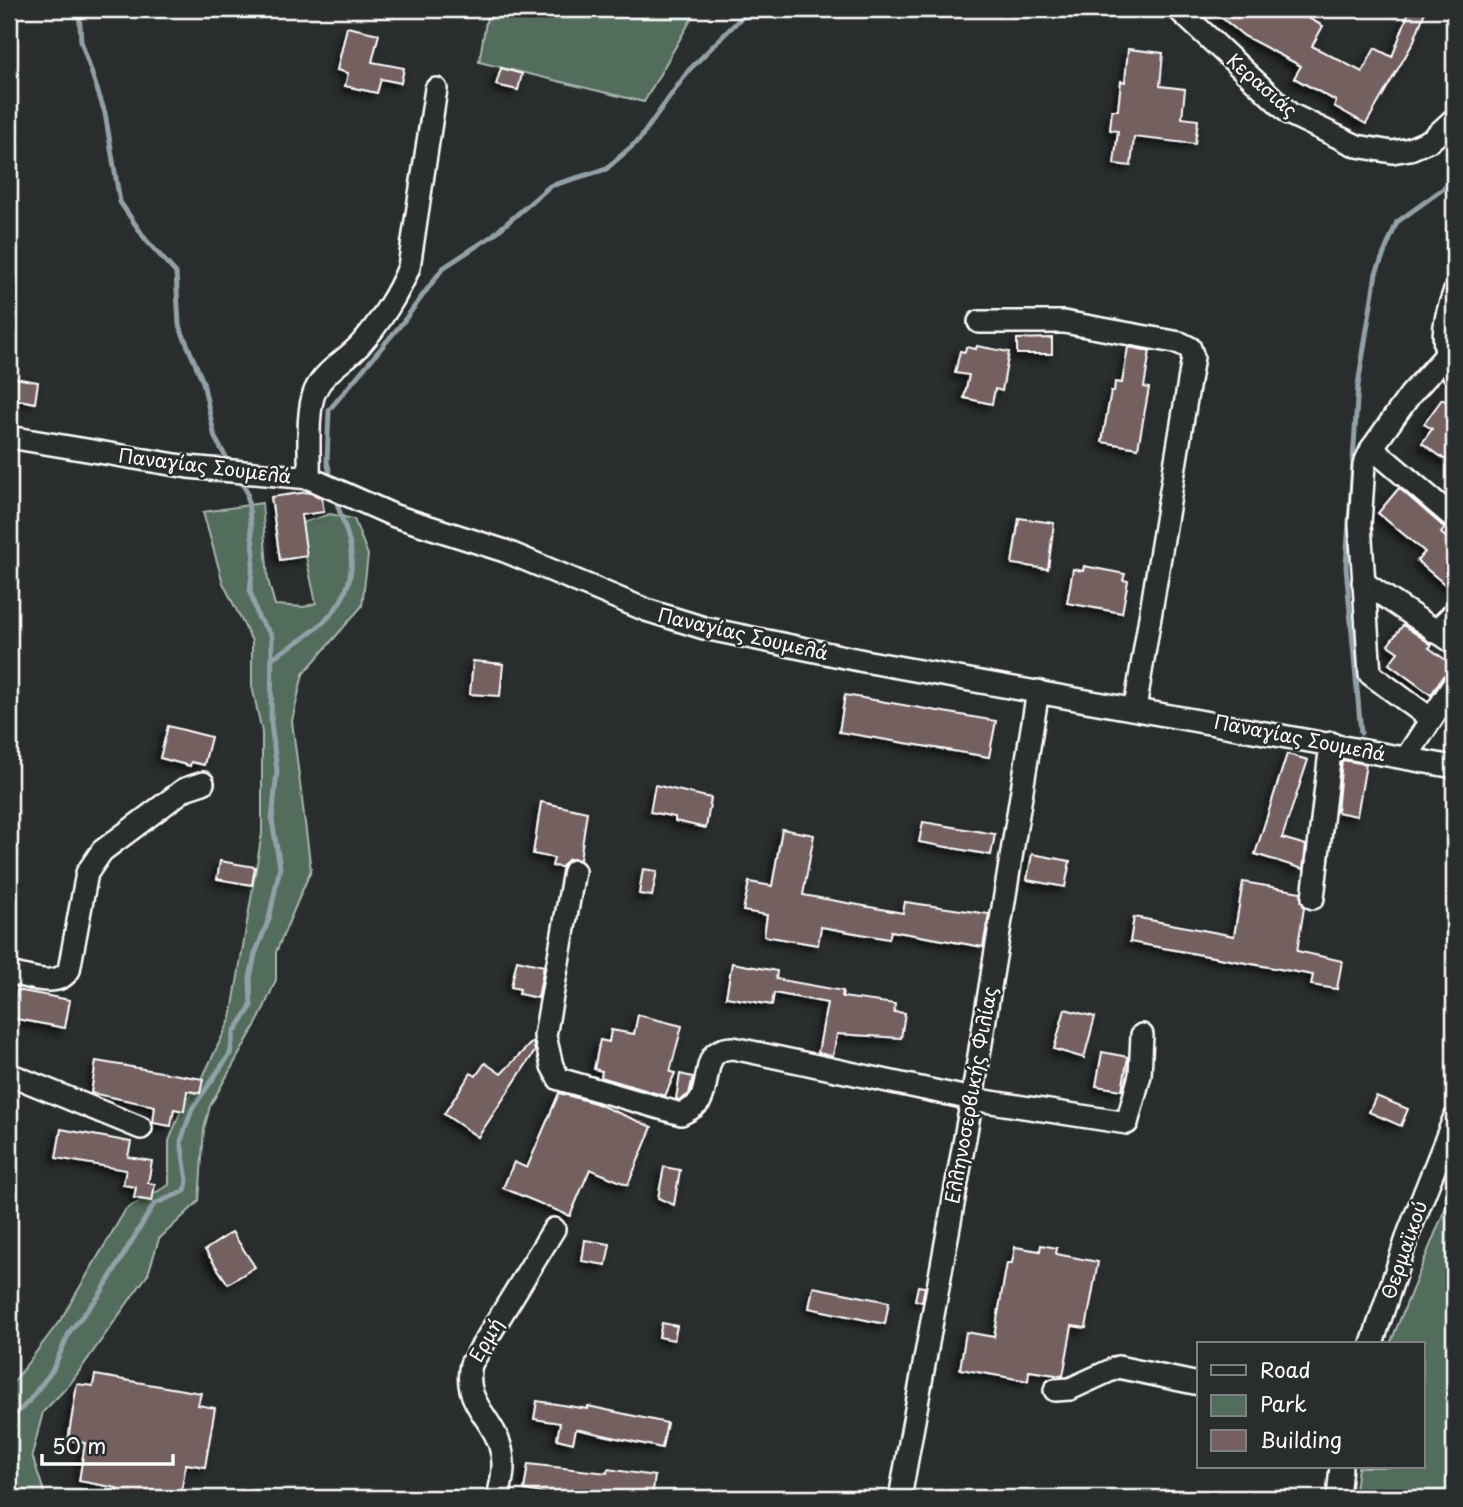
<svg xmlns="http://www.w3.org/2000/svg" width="1463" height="1507" font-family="'Playpen Sans',sans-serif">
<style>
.green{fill:#536d5c;stroke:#a9b6ae;stroke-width:2}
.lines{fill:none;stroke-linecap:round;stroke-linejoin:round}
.stream{stroke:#92a0a8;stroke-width:5}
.building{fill:#746060;stroke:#fff;stroke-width:2;filter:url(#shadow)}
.minor-casing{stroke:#fff;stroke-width:26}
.minor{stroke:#2a2d2e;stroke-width:21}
.labels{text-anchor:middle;stroke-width:5;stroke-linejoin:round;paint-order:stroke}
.street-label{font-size:19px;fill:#fff;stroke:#2a2d2e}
</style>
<defs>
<filter id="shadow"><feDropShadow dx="-4.5" dy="4.5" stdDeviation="3.5" flood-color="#0009"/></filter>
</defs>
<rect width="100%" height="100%" fill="#2a2d2e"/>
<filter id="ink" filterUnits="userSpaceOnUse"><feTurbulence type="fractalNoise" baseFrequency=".0143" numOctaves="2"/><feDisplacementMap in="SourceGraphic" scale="14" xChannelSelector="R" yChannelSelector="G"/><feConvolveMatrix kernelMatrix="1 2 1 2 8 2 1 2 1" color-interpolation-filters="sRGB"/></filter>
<g filter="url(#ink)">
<g class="green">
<path d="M 454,9 L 697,9 L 644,102 L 479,62 L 487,16 Z"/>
<path d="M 262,503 L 268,580 L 275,605 L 304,607 L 316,603 L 299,524 L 330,514 L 354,519 L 368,555 L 362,606 L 303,674 L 292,721 L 311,870 L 276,952 L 276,980 L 260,1017 L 210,1106 L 204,1129 L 199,1201 L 159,1239 L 148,1274 L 70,1384 L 43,1412 L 32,1455 L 46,1498 L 9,1498 L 9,1388 L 61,1319 L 126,1209 L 169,1185 L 169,1141 L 184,1102 L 198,1087 L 231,1018 L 262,833 L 262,732 L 252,686 L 252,641 L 223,583 L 203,512 Z"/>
<path d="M 1454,1187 L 1454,1498 L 1354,1498 L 1358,1467 L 1423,1467 L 1423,1344 L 1390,1344 Z"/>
</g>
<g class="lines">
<g class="stream">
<path d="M 79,9 L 81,41 L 105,113 L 120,202 L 146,240 L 176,273 L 179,325 L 203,382 L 215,438 L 230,464"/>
<path d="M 332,483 L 327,461 L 329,410 L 403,322 L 443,268 L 492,236 L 550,186 L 606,169 L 639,140 L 689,70 L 741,18 L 754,9"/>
<path d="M 272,658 C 313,633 356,608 351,553 C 350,534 339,514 335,496"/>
<path d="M 1361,733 L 1346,567 L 1358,385 L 1376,273 L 1397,222 L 1454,181"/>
<path d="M 9,1421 L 28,1402 L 52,1371 L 70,1331 L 99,1296 L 154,1204 L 185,1191 L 187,1181 L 181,1141 L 192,1109 L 230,1054 L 234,1032 L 251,1007 L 250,978 L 255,954 L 269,919 L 280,867 L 272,820 L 277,771 L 271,723 L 272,636 L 258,617 L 250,591 L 254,553 L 247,492 L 239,478"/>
<path d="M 9,1485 L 23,1498"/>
</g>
</g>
<g class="building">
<path d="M 1211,9 L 1306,9 L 1303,15 L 1323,26 L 1312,46 L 1362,72 L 1375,48 L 1392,57 L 1410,9 L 1426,9 L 1413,43 L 1366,124 L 1334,106 L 1336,101 L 1294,78 L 1301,66 L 1244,36 Z"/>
<path d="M 347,27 L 379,34 L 372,62 L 404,68 L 401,83 L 381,79 L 377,93 L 345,86 L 348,73 L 337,70 Z"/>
<path d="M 1128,49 L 1163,53 L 1160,86 L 1185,89 L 1182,118 L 1198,120 L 1195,144 L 1134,137 L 1131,166 L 1114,164 L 1118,131 L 1110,130 L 1112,110 L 1118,110 L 1121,81 L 1125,82 Z"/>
<path d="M 501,68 L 522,74 L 518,90 L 496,85 Z"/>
<path d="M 1052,338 L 1052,354 L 1017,354 L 1017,339 Z"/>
<path d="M 977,346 L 1009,352 L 1002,391 L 995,389 L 992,404 L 964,398 L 969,375 L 955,373 L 960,351 L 965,352 L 966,347 L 976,349 Z"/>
<path d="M 1128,347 L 1150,351 L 1144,387 L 1149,388 L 1138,448 L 1102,442 L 1111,391 L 1114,392 L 1115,382 L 1122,383 Z"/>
<path d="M 9,377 L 38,382 L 35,403 L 9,398 Z"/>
<path d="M 1442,399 L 1454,407 L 1454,466 L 1422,443 L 1432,429 L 1424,424 Z"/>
<path d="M 1399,488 L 1445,528 L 1441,533 L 1454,544 L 1454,592 L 1417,561 L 1425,552 L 1378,513 Z"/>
<path d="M 308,492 L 322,498 L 324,512 L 301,515 L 307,556 L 280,560 L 271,497 Z"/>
<path d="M 1019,518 L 1054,523 L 1048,569 L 1012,564 Z"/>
<path d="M 1084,566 L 1125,574 L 1123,580 L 1128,581 L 1122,613 L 1067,603 L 1073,569 L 1083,571 Z"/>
<path d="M 1403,625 L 1432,645 L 1429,648 L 1454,666 L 1454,671 L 1443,676 L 1431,695 L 1389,664 L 1398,652 L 1388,645 Z"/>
<path d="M 473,661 L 503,664 L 500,696 L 470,694 Z"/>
<path d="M 845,695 L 996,721 L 989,757 L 839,732 Z"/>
<path d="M 168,726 L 211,737 L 204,765 L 191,762 L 190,766 L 160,758 Z"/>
<path d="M 1287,754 L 1308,760 L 1282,838 L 1306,845 L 1303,869 L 1255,854 Z"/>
<path d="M 1342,760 L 1366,764 L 1357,816 L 1337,812 Z"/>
<path d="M 655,785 L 711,798 L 706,828 L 675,821 L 675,817 L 650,812 Z"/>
<path d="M 541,802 L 587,812 L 580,860 L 569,859 L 562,867 L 552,866 L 554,858 L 533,854 Z"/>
<path d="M 923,822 L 995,834 L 991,855 L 919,842 Z"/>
<path d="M 782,829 L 814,835 L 803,895 L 903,913 L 905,902 L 989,914 L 983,947 L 891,931 L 889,939 L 821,927 L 818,945 L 764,936 L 767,915 L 743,911 L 749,882 L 772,886 Z"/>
<path d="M 1032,854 L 1070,861 L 1065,887 L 1027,880 Z"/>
<path d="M 220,861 L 255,867 L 252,885 L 217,879 Z"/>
<path d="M 643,869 L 657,871 L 652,896 L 639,894 Z"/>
<path d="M 1243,882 L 1301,892 L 1304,908 L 1297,951 L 1342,961 L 1337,989 L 1311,985 L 1313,975 L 1130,942 L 1134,917 L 1234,936 Z"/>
<path d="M 517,960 L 544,966 L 538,998 L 519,994 L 520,989 L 511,987 Z"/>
<path d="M 732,963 L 777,971 L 776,979 L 843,991 L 842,997 L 895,1004 L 894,1012 L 905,1013 L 901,1038 L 837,1034 L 833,1056 L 818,1053 L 827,1003 L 774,993 L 772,1005 L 726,997 Z"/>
<path d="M 17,990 L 70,1000 L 65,1028 L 11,1018 Z"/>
<path d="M 1065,1009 L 1095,1017 L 1084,1058 L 1054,1049 Z"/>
<path d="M 638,1015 L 682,1026 L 670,1072 L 675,1073 L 665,1096 L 601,1077 L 602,1071 L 594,1069 L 600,1040 L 609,1042 L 611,1030 L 634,1034 Z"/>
<path d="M 533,1041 L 535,1051 L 478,1137 L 444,1114 L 471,1073 L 476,1076 L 485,1063 L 501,1074 Z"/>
<path d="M 1102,1052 L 1128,1057 L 1122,1090 L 1096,1086 Z"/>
<path d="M 96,1061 L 203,1079 L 200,1093 L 187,1091 L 184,1111 L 174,1109 L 171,1126 L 153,1123 L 155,1106 L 91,1093 Z"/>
<path d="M 680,1074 L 693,1077 L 689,1094 L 680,1100 L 676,1099 Z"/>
<path d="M 559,1093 L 595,1103 L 652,1127 L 628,1185 L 590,1169 L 570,1216 L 503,1188 L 514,1162 L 527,1168 Z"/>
<path d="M 1376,1096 L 1408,1109 L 1401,1126 L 1369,1112 Z"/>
<path d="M 61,1129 L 131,1142 L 128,1157 L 152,1161 L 148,1183 L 155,1184 L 152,1201 L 134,1198 L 136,1187 L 123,1185 L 126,1170 L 56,1158 Z"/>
<path d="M 664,1167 L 680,1170 L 674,1205 L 658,1198 Z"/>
<path d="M 232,1232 L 255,1267 L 228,1284 L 205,1250 Z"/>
<path d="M 585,1240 L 610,1244 L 606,1265 L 582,1261 Z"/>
<path d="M 1041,1245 L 1057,1248 L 1056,1254 L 1098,1262 L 1086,1328 L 1072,1326 L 1063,1376 L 1029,1371 L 1028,1381 L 960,1369 L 966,1332 L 994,1337 L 1007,1263 L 1012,1263 L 1015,1247 L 1040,1251 Z"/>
<path d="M 918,1286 L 925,1287 L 922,1302 L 915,1300 Z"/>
<path d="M 813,1287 L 889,1302 L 885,1324 L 809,1308 Z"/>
<path d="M 662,1323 L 677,1326 L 674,1340 L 659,1337 Z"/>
<path d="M 95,1375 L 201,1393 L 198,1405 L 215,1408 L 205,1467 L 186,1464 L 180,1498 L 116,1498 L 117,1488 L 79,1481 L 85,1443 L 68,1440 L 77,1384 L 93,1386 Z"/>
<path d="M 537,1401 L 588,1409 L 588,1406 L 667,1423 L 662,1448 L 576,1429 L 573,1443 L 557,1439 L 560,1423 L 534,1419 Z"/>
<path d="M 528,1464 L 607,1473 L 608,1469 L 655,1476 L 652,1498 L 572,1498 L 524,1490 Z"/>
</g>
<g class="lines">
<g class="minor-casing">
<g id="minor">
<path d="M 1178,9 L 1290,114 L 1357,146 L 1392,152 L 1410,149 L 1431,140 L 1454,119"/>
<path d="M 1454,293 C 1443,322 1439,346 1454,374"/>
<path d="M 979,322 L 1064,322 L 1180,343 L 1190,348 L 1193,357 L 1135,708"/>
<path d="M 9,437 L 188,467 L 309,478 L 395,516 L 505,551 L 646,610 L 704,628 L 864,661 L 1454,767"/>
<path d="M 1372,448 L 1454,518"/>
<path d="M 309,478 C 310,454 306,412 315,391 C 324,371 345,361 360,345 C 379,324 399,293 409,267 L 436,89"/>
<path d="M 1363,582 L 1454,643"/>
<path d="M 1435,632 L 1454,613"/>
<path d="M 1431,719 L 1370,674 L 1360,524 L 1364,465 L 1372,448 L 1410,395 L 1446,355"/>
<path d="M 1406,758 L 1454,684"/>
<path d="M 574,871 L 545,1036 L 552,1066 L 559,1079 L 681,1114 C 687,1111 696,1107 700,1101 C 712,1079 700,1049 733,1048 L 972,1099 L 1127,1123 L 1140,1075 L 1142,1035"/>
<path d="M 1313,898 L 1331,743"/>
<path d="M 9,973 C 28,976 57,989 69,970 L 87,873 L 102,851 L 185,789 L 203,783"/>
<path d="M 9,1074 L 141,1128"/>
<path d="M 1372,1344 L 1409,1232 L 1454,1119"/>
<path d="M 1055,1390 L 1070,1389 L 1118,1367 L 1199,1384"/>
<path d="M 498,1498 C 501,1484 505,1469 502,1454 C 496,1418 462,1405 471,1364 L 554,1229"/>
<path d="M 900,1498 L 972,1099 L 1038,691"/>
<path d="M 1338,1498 L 1341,1467"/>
</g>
</g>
<use href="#minor" class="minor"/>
</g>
</g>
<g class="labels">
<g class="street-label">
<text transform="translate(1262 85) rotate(41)" y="7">Κερασιάς</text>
<text transform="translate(205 466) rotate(7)" y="7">Παναγίας Σουμελά</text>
<text transform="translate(743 634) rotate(13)" y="7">Παναγίας Σουμελά</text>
<text transform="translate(1300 738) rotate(11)" y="7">Παναγίας Σουμελά</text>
<text transform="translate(971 1095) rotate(-80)" y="7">Ελληνοσερβικής Φιλίας</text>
<text transform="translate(1404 1250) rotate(-71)" y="7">Θερμαϊκού</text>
<text transform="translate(486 1340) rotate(-60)" y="7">Ερμή</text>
</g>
</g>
<rect width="1463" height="1507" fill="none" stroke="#2a2d2e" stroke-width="35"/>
<rect x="18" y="18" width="1428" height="1472" fill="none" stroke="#fff" stroke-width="2.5" filter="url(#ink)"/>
<rect x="1197" y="1342" width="228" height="126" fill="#2a2d2e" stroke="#7f8182" stroke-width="2"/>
<rect x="1211" y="1365" width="35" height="10" fill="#2a2d2e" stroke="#7f8182" stroke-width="2"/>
<text x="1260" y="1378" font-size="21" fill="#ffffff">Road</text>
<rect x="1211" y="1395" width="35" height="21" fill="#536d5c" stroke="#7f8182" stroke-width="2"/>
<text x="1260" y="1412" font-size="21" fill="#ffffff">Park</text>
<rect x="1211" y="1430" width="35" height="21" fill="#746060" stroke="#7f8182" stroke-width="2"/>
<text x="1260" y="1448" font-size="21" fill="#ffffff">Building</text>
<path d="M42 1454v10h131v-10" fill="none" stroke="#ffffff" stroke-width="3.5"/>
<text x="52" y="1454" font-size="21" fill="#ffffff" stroke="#2a2d2e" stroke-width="5" paint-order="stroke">50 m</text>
</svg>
